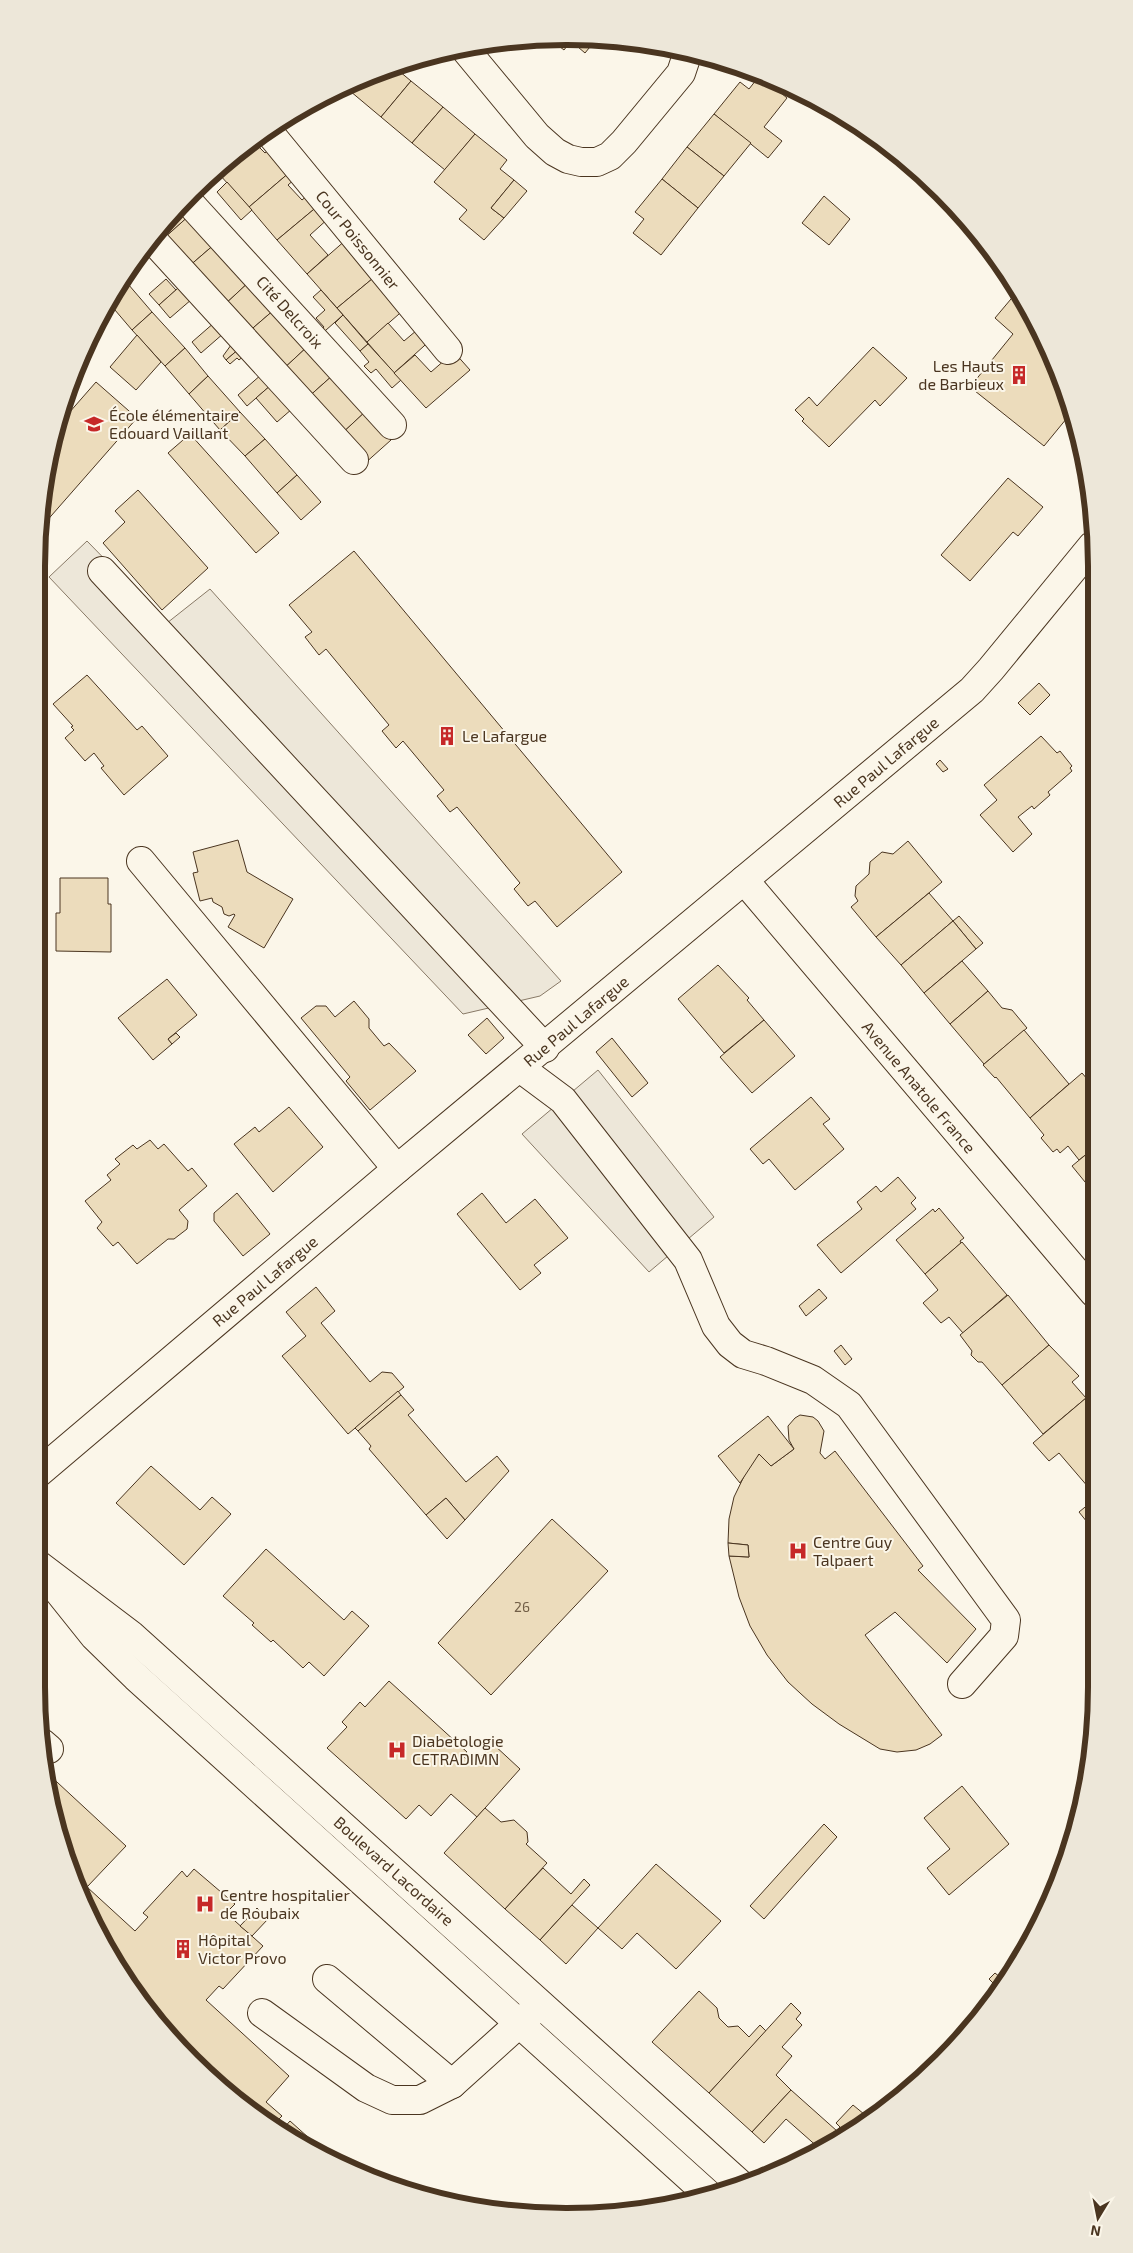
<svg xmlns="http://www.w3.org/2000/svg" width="1133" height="2253" font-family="'Exo 2',sans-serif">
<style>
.parking{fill:#ede7d9;stroke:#887966}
.building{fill:#ecdcbc;stroke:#4a3520}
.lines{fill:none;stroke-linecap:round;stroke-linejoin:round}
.minor-casing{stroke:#4a3520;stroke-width:30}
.minor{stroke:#fbf6e9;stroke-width:28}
.labels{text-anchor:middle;stroke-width:4;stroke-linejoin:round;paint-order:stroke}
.number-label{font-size:14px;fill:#725f47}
.street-label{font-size:16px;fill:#4a3520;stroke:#fbf6e9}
.poi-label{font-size:16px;fill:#4a3520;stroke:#fbf6e9;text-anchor:start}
.rim{fill:none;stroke:#4a3520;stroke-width:6}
</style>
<rect width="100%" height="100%" fill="#fbf6e9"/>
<g class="parking">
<path d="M 87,541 L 167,623 L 210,589 L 561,981 L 540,996 L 463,1014 L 49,577 Z"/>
<path d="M 598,1070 L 714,1217 L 649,1272 L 522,1134 Z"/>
</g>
<g class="building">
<path d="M 598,37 L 585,53 L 571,41 L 564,50 L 550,39 Z"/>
<path d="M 393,66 L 411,81 L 381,117 L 350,91 L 357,82 Z"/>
<path d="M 760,75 L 787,98 L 764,127 L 782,141 L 768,158 L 714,114 L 740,82 L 749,89 Z"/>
<path d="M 411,81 L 443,107 L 412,143 L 381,117 Z"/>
<path d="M 443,107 L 475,134 L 445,170 L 412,143 Z"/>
<path d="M 714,114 L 751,143 L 724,176 L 687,147 Z"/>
<path d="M 475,134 L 507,160 L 500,169 L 514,180 L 491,208 L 504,218 L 484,240 L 459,219 L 467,210 L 434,182 Z"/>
<path d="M 260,137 L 219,174 L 215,169 L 217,168 Z"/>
<path d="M 255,143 L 265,153 L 272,147 L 290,172 L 249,207 L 219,174 Z"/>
<path d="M 687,147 L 724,176 L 698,208 L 662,179 Z"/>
<path d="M 290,172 L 296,178 L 288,185 L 302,200 L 309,194 L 319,205 L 277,240 L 249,207 Z"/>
<path d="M 662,179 L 698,208 L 661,255 L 633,233 L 644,219 L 635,212 Z"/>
<path d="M 514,180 L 527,191 L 504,218 L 491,208 Z"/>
<path d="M 227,182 L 252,210 L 241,220 L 217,192 Z"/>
<path d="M 824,196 L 850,219 L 829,245 L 802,223 Z"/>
<path d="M 183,205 L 191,214 L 162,240 L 156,233 Z"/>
<path d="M 319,205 L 330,217 L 310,235 L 328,255 L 307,274 L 277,240 Z"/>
<path d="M 191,214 L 216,243 L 187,268 L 162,240 Z"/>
<path d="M 347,239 L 378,274 L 337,308 L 307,274 Z"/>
<path d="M 216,243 L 250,281 L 222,307 L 187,268 Z"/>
<path d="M 378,274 L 407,307 L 367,342 L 337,308 Z"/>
<path d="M 124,279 L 128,284 L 111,299 Z"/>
<path d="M 166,279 L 176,290 L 159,305 L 149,294 Z"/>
<path d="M 187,280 L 199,293 L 170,318 L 159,305 Z"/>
<path d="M 250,281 L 275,309 L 246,334 L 222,307 Z"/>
<path d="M 128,284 L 152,312 L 132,330 L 109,303 Z"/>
<path d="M 321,290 L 343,315 L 317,338 L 315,335 L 324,327 L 316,318 L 325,310 L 313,297 Z"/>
<path d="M 1016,293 L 1056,364 L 1072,422 L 1067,418 L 1044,446 L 970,387 L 1013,334 L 995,318 Z"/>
<path d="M 275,309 L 308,346 L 280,372 L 246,334 Z"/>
<path d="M 152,312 L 185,348 L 165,366 L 132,330 Z"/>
<path d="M 343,315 L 368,344 L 360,351 L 335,323 Z"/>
<path d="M 215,322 L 224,333 L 201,353 L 192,342 Z"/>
<path d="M 388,323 L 404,341 L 423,325 L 434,337 L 394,373 L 367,342 Z"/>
<path d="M 137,335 L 161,362 L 136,390 L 110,367 Z"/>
<path d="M 234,341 L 240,348 L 226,360 L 223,356 Z"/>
<path d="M 368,344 L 401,380 L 392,388 L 376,369 L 371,373 L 364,366 L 369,362 L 360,351 Z"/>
<path d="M 308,346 L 333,375 L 305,400 L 280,372 Z"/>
<path d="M 873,347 L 907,378 L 880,406 L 875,400 L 829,447 L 802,421 L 804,419 L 795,410 L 809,397 L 817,406 Z"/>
<path d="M 185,348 L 208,376 L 189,394 L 165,366 Z"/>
<path d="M 240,348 L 246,354 L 239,360 L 237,358 L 230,364 L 226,360 Z"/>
<path d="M 454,352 L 470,370 L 426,408 L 394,373 L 415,355 L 431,372 Z"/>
<path d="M 262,374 L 271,385 L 247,406 L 238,395 Z"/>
<path d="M 333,375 L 366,411 L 338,437 L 305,400 Z"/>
<path d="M 208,376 L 240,412 L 220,430 L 189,394 Z"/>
<path d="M 96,382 L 137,418 L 37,532 L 54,430 Z"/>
<path d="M 271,385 L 292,409 L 277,422 L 256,398 Z"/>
<path d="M 366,411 L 391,440 L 363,465 L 338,437 Z"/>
<path d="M 240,412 L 265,439 L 245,456 L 220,430 Z"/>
<path d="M 190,434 L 279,533 L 256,553 L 168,453 Z"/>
<path d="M 265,439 L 297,475 L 277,493 L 245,456 Z"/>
<path d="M 297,475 L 321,502 L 301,520 L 277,493 Z"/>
<path d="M 1008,478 L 1043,507 L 1018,536 L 1013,532 L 970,581 L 941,555 Z"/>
<path d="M 138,490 L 208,568 L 162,610 L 103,543 L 125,522 L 115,511 Z"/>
<path d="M 354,551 L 622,872 L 557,927 L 535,901 L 528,906 L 514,889 L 520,883 L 457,807 L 450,812 L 437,796 L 444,790 L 403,741 L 396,748 L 382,731 L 389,725 L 326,649 L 319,655 L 305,637 L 312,632 L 289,605 Z"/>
<path d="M 87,675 L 137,730 L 142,726 L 168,756 L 124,795 L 101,768 L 104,766 L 94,753 L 85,761 L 65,738 L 74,730 L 71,727 L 73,726 L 53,704 Z"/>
<path d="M 1039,683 L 1050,695 L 1030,715 L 1018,703 Z"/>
<path d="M 1041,736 L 1057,753 L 1060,751 L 1072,766 L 1070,768 L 1072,771 L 1048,792 L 1050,795 L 1034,809 L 1032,806 L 1018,817 L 1032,834 L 1013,852 L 980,815 L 997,800 L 984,785 Z"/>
<path d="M 940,760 L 948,769 L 943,772 L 936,764 Z"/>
<path d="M 238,840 L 247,872 L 293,899 L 264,948 L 228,927 L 235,915 L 234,914 L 229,916 L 224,914 L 222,907 L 213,902 L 212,898 L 200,901 L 193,873 L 198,872 L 193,852 Z"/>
<path d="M 908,841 L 942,882 L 876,937 L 851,907 L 858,901 L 855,896 L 856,886 L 869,874 L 870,862 L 882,852 L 893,854 Z"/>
<path d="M 60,878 L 108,878 L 108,904 L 111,904 L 111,952 L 56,951 L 56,913 L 60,913 Z"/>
<path d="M 929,893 L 953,921 L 901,965 L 876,937 Z"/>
<path d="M 959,916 L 983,943 L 976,949 L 953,921 Z"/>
<path d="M 953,921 L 976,949 L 924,993 L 901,965 Z"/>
<path d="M 962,961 L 988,991 L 950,1024 L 924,993 Z"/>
<path d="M 718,965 L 749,998 L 747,1000 L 764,1020 L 724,1053 L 678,999 Z"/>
<path d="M 167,979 L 197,1015 L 168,1039 L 172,1044 L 153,1060 L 118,1018 Z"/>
<path d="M 988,991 L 1002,1008 L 1012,1010 L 1027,1028 L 984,1064 L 950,1024 Z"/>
<path d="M 354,1001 L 369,1019 L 369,1028 L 384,1046 L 389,1043 L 416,1071 L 370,1110 L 346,1081 L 350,1077 L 301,1018 L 316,1006 L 326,1006 L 335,1017 Z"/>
<path d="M 487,1018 L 504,1038 L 486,1054 L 468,1035 Z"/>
<path d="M 764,1020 L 795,1056 L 752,1093 L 720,1057 Z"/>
<path d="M 1024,1030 L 1069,1084 L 1030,1118 L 996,1077 L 995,1078 L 983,1065 Z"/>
<path d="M 176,1033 L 180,1037 L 172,1044 L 168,1039 Z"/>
<path d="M 612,1038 L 648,1083 L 632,1097 L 596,1052 Z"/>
<path d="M 1082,1073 L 1094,1087 L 1089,1092 L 1094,1098 L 1094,1148 L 1079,1160 L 1068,1146 L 1060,1153 L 1057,1149 L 1053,1152 L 1041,1138 L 1044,1135 L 1030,1118 Z"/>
<path d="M 811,1097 L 830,1119 L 823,1124 L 844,1149 L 795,1190 L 769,1159 L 763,1164 L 750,1149 Z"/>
<path d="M 289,1107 L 323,1147 L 273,1192 L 234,1144 L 255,1127 L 259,1132 Z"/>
<path d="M 150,1140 L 158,1149 L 164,1144 L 188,1171 L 192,1168 L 207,1186 L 179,1210 L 188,1221 L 187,1229 L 174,1239 L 168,1239 L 137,1264 L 118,1242 L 113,1246 L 97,1228 L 102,1222 L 85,1201 L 111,1180 L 107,1175 L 120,1164 L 115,1159 L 133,1145 L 137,1149 Z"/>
<path d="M 1094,1148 L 1094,1193 L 1072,1166 Z"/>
<path d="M 898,1177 L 916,1198 L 911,1203 L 916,1209 L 841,1273 L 817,1245 L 862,1209 L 857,1202 L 876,1186 L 881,1192 Z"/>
<path d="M 237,1193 L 270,1234 L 243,1256 L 214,1221 L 214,1213 Z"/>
<path d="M 482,1193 L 506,1223 L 535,1199 L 568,1238 L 534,1265 L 541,1273 L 520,1290 L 457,1214 Z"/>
<path d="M 939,1208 L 964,1238 L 960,1241 L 961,1243 L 925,1274 L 896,1240 L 933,1209 L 935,1212 Z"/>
<path d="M 962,1242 L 1007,1295 L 963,1333 L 949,1317 L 941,1323 L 923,1303 L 938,1290 L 925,1274 Z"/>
<path d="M 316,1287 L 335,1311 L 321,1323 L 370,1382 L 382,1372 L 392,1373 L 404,1387 L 348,1434 L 282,1356 L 306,1336 L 286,1312 Z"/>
<path d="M 819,1289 L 827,1298 L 806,1316 L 799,1306 Z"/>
<path d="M 1008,1295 L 1049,1345 L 1002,1385 L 982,1362 L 978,1362 L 971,1355 L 972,1351 L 960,1335 Z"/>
<path d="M 841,1345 L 852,1359 L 845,1365 L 834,1351 Z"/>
<path d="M 1049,1345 L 1079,1376 L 1072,1382 L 1086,1398 L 1043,1434 L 1002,1385 Z"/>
<path d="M 398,1391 L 401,1395 L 358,1431 L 355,1428 Z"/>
<path d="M 401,1395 L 414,1410 L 408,1415 L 466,1482 L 497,1456 L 509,1471 L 465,1520 L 446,1498 L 426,1515 L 369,1449 L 371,1446 L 358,1431 Z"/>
<path d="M 1086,1398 L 1095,1409 L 1095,1495 L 1059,1453 L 1049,1461 L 1033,1443 Z"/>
<path d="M 800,1415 L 813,1417 L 818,1421 L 824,1431 L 820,1453 L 825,1459 L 835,1451 L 923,1566 L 918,1570 L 976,1629 L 947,1663 L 895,1612 L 865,1635 L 942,1735 L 930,1744 L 916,1750 L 897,1752 L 880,1749 L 839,1724 L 812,1704 L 788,1682 L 767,1655 L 750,1626 L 739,1597 L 729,1556 L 749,1557 L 748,1545 L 728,1543 L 729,1519 L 734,1497 L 749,1466 L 759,1454 L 771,1466 L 794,1449 L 789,1440 L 788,1426 L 795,1418 Z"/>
<path d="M 768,1416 L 794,1449 L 771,1466 L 759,1454 L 740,1483 L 718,1456 Z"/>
<path d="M 151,1466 L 200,1510 L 212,1497 L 231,1514 L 184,1565 L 116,1503 Z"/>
<path d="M 446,1498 L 465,1520 L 447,1539 L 426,1515 Z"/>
<path d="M 1095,1499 L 1095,1532 L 1079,1512 Z"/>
<path d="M 552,1519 L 608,1571 L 491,1695 L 438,1643 Z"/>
<path d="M 728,1543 L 748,1545 L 749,1557 L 729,1556 Z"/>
<path d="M 266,1549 L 344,1620 L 352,1611 L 369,1626 L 324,1676 L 309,1662 L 303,1668 L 273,1640 L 271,1642 L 252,1625 L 254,1623 L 223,1596 Z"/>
<path d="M 389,1681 L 467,1752 L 463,1756 L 473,1765 L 493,1744 L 520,1769 L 477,1817 L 451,1794 L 431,1816 L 419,1805 L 406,1819 L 327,1748 L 347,1727 L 342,1722 L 360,1702 L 365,1707 Z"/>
<path d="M 44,1770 L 126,1846 L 87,1887 L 135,1931 L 148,1917 L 143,1913 L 182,1871 L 187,1877 L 194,1869 L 235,1904 L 226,1913 L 263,1946 L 223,1989 L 219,1986 L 206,2000 L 289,2076 L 266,2102 L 282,2116 L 273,2125 L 217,2085 L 146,2010 L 107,1951 L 64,1857 L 46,1790 Z"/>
<path d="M 962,1786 L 1009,1844 L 949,1895 L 927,1868 L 950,1849 L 924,1818 Z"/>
<path d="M 485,1808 L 501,1822 L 514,1820 L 527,1832 L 528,1842 L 526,1844 L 547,1863 L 505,1909 L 444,1853 Z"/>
<path d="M 824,1824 L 837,1837 L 764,1919 L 750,1906 Z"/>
<path d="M 656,1864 L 721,1921 L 676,1969 L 637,1933 L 622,1949 L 598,1928 Z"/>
<path d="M 543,1868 L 571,1894 L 584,1879 L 590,1885 L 540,1940 L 505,1909 Z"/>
<path d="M 572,1905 L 598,1928 L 566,1964 L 540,1940 Z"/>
<path d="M 257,1908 L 268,1919 L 252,1936 L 240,1926 Z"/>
<path d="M 995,1973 L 1001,1978 L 994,1984 L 989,1979 Z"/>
<path d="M 1001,1978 L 1006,1983 L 1000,1990 L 994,1984 Z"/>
<path d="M 699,1991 L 717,2008 L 719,2018 L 728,2027 L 738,2026 L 749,2037 L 760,2025 L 766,2031 L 709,2093 L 652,2042 Z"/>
<path d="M 791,2003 L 801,2013 L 796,2019 L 802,2025 L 782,2047 L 792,2056 L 776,2075 L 791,2090 L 752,2132 L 709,2093 Z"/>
<path d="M 791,2090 L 837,2131 L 840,2127 L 836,2123 L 853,2105 L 870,2119 L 818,2151 L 820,2149 L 786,2119 L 764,2143 L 752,2132 Z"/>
<path d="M 290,2121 L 338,2164 L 301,2146 L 281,2131 Z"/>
</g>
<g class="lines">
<g class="minor-casing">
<g id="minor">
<path d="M 464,48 L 537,136 L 555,152 L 568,159 L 581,162 L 597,162 L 610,156 L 624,142 L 681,73 L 688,52"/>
<path d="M 268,131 L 448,350"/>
<path d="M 187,200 L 392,425"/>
<path d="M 151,238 L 354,460"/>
<path d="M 102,571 L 545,1048"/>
<path d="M 141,861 L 397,1169"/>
<path d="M 744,880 L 1094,1293"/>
<path d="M 520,1068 L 563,1100 L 688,1260 L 716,1326 L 730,1344 L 743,1354 L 766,1361 L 813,1380 L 849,1405 L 1006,1620 L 1004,1636 L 962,1684"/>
<path d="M 36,1475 L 397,1169 L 972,690 L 991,669 L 1092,546"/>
<path d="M 36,1563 L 131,1635 L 741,2185"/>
<path d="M 58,1591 L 94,1636 L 136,1677 L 710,2196"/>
<path d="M 42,1743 L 49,1749"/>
<path d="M 327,1979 L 452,2084"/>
<path d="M 262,2013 L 366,2088 L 392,2100 L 420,2100 L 452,2084 L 532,2012"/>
</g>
</g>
<use href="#minor" class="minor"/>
</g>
<defs>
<g id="building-bare" transform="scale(1.5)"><path d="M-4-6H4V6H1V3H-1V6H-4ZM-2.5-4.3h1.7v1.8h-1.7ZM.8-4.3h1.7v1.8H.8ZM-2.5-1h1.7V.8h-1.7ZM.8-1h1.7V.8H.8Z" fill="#c62828" stroke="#fbf6e9" stroke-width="2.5" paint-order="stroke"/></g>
<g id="school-bare" transform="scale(1.5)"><path d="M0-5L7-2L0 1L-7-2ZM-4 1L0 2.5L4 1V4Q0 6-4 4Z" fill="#c62828" stroke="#fbf6e9" stroke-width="2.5" paint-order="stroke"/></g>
<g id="hospital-bare" transform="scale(1.5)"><path d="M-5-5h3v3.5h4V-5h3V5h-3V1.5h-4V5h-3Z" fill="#c62828" stroke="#fbf6e9" stroke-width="2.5" paint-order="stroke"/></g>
</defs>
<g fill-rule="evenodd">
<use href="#building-bare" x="1019" y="375"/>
<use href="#school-bare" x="94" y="424"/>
<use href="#building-bare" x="447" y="736"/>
<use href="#hospital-bare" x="798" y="1551"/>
<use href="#hospital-bare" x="397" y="1750"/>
<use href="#hospital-bare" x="205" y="1904"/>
<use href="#building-bare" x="183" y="1949"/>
</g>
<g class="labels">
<g class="number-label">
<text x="522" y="1612">26</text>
</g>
<g class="street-label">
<text transform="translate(358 240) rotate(51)" y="6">Cour Poissonnier</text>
<text transform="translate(290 312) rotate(48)" y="6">Cité Delcroix</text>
<text transform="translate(886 762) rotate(-40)" y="6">Rue Paul Lafargue</text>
<text transform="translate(576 1021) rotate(-40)" y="6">Rue Paul Lafargue</text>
<text transform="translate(919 1087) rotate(50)" y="6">Avenue Anatole France</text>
<text transform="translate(265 1281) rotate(-40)" y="6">Rue Paul Lafargue</text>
<text transform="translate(394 1871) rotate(42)" y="6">Boulevard Lacordaire</text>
</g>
<g class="poi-label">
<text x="1004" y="372" text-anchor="end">Les Hauts<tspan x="1004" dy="18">de Barbieux</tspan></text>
<text x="109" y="421">École élémentaire<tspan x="109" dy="18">Edouard Vaillant</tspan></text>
<text x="462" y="742">Le Lafargue</text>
<text x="813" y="1548">Centre Guy<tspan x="813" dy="18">Talpaert</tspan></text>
<text x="412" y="1747">Diabetologie<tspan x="412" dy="18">CETRADIMN</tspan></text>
<text x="220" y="1901">Centre hospitalier<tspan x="220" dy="18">de Roubaix</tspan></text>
<text x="198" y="1946">Hôpital<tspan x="198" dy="18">Victor Provo</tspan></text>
</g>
</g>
<path d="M0 0H1133V2253H0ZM566 45H567A521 521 0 0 1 1088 566V1687A521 521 0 0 1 567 2208H566A521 521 0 0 1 45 1687V566A521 521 0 0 1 566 45Z" fill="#ede7d9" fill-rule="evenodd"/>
<path class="rim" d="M566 45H567A521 521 0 0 1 1088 566V1687A521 521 0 0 1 567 2208H566A521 521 0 0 1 45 1687V566A521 521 0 0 1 566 45Z"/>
<g transform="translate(1098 2218) rotate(190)" stroke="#fbf6e9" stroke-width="4" paint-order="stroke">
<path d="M0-4L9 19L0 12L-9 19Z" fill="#4a3520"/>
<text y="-8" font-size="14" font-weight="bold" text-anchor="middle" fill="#4a3520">N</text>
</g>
</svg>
